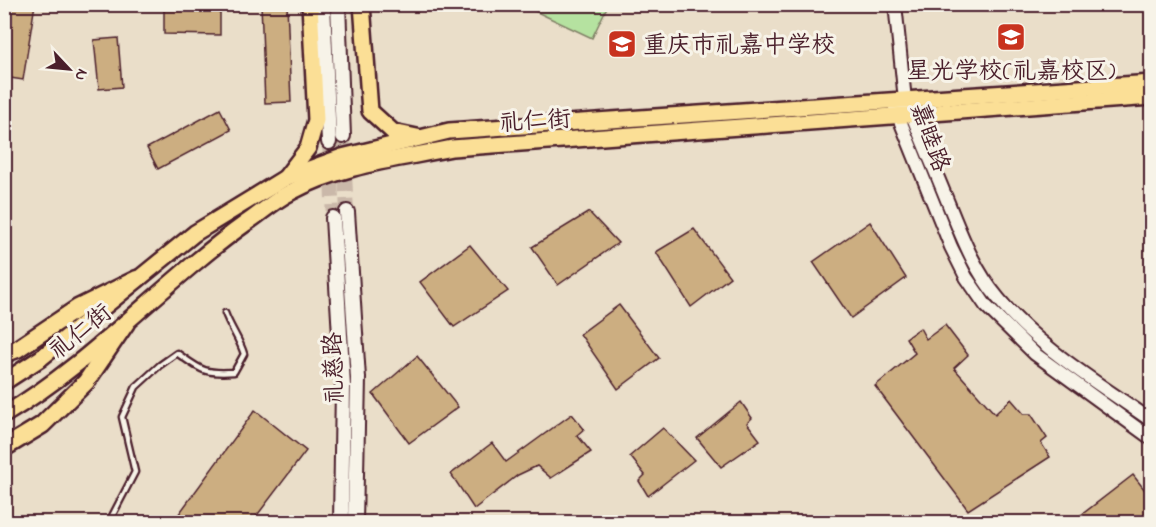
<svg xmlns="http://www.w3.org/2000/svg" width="1156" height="527" font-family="'Indie Flower','LXGW WenKai TC',sans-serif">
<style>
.park{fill:#b5e2a0;stroke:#808066;stroke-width:1.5}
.building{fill:#ccae81;stroke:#4a1f2b;stroke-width:1.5}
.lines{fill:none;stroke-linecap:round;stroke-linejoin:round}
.secondary-tunnel{stroke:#cab8a9;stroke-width:14;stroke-dasharray:14 7;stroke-linecap:butt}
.service-casing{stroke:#4a1f2b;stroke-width:9}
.tertiary-casing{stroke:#4a1f2b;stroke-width:16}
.secondary-casing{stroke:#4a1f2b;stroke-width:18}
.primary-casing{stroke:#4a1f2b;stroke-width:20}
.trunk-casing{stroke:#4a1f2b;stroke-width:21}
.service{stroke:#f7f3e8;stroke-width:4.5}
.tertiary{stroke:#f7f3e8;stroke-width:12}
.secondary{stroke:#f7f3e8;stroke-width:14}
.primary{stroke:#fbdf96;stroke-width:15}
.trunk{stroke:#fbdf96;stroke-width:16}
.labels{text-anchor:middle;stroke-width:6;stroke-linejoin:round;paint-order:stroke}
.poi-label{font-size:24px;fill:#4a1f2b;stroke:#f7f3e8;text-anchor:start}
.street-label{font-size:24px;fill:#4a1f2b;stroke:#f7f3e8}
</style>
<rect width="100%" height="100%" fill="#eadec9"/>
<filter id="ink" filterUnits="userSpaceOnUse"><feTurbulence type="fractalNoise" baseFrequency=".0167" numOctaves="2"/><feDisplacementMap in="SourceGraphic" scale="12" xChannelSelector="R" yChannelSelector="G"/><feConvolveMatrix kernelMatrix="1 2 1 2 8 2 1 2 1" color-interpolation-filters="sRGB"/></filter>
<g filter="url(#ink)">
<path class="park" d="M 522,5 L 608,5 L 592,38 Z"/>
<g class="building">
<path d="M 8,4 L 35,4 L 23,80 L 4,77 L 4,24 Z"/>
<path d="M 261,4 L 287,4 L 291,102 L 265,103 Z"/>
<path d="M 164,9 L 220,10 L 220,35 L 164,34 Z"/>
<path d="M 118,38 L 122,87 L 99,89 L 94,40 Z"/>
<path d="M 220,109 L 231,130 L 158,169 L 147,148 Z"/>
<path d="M 589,212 L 618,243 L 558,285 L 532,247 Z"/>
<path d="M 870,222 L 906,278 L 851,318 L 813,262 Z"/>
<path d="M 694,229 L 730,277 L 691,307 L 656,252 Z"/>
<path d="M 470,245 L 508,291 L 454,327 L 420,282 Z"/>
<path d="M 619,305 L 659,358 L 618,389 L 580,334 Z"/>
<path d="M 945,325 L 968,355 L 954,368 L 995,414 L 1011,399 L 1024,414 L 1031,414 L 1047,438 L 1041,443 L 1050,457 L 968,510 L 875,386 L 915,353 L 906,338 L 920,328 L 926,339 Z"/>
<path d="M 417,356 L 458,407 L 409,443 L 373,394 Z"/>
<path d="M 741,402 L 752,418 L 747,423 L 760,440 L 721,467 L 697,438 Z"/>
<path d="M 255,410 L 306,451 L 252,522 L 173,522 Z"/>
<path d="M 572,414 L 584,429 L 577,435 L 591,452 L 551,478 L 537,466 L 518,475 L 474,509 L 451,474 L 492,443 L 506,462 Z"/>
<path d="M 663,428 L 694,460 L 648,496 L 639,481 L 645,475 L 630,456 Z"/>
<path d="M 1133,475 L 1152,499 L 1152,511 L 1136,522 L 1072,522 Z"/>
</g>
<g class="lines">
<g class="secondary-tunnel">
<path d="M 343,136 L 347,212"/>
<path d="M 329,142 L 333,218"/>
</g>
<g class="service-casing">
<path id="service" d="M 109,522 L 135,472 L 122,417 L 136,387 L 160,365 L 177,353 C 201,370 203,374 234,372 L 244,354 C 240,340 230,327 225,313"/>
</g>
<g class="tertiary-casing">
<g id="tertiary">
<path d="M 895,4 L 905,100 L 908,107"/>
<path d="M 895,108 L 951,247 L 966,277 L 986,306 L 1035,354 L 1152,439"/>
<path d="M 905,108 L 912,115 C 924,145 937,175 949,205 C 962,237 975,271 998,298 C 1038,348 1100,384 1152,421"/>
</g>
</g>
<g class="secondary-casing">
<g id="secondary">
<path d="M 323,4 L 329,142"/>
<path d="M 338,4 L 343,136"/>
<path d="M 347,212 L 358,378 L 355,522"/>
<path d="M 333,218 L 343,386 L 341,522"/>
</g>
</g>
<g class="primary-casing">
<g id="primary">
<path d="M 362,4 L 370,111 L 393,132 L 417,137"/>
<path d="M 285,178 L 308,148 L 316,120 L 310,4"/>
<path d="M 4,382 L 41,358 L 195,233 L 285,178 L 342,157 L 449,131 L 1152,83"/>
<path d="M 4,415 C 93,362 162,283 246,223 C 261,213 275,200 291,192 C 340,165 399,159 452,148 L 1152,97"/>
</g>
</g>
<g class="trunk-casing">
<g id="trunk">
<path d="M 4,354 L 17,349 L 78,308 L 137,279"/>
<path d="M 4,448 L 42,425 L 86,382 L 126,323"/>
</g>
</g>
<use href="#service" class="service"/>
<use href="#tertiary" class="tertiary"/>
<use href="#secondary" class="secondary"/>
<use href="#primary" class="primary"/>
<use href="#trunk" class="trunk"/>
</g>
</g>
<defs>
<g id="school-square" transform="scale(1.5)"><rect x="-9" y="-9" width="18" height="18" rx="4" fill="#c8321e" stroke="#f7f3e8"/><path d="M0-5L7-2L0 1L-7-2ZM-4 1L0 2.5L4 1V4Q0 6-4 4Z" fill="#fff"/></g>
</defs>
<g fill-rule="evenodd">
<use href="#school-square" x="1011" y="37"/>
<use href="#school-square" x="622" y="44"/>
</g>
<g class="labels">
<g class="poi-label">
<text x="643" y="52">重庆市礼嘉中学校</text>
<text x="1011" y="78" text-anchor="middle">星光学校(礼嘉校区)</text>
</g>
<g class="street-label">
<text transform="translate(535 120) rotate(-4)" y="8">礼仁街</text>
<text transform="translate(931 137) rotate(70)" y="8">嘉睦路</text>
<text transform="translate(80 331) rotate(-39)" y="8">礼仁街</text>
<text transform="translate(333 368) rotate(-92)" y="8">礼慈路</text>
</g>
</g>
<rect width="1156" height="527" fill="none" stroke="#f7f3e8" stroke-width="24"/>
<rect x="12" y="12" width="1132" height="503" fill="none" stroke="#4a1f2b" stroke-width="2" filter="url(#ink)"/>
<g transform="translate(69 69) rotate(116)" stroke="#f7f3e8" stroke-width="4.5" paint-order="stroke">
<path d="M0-4.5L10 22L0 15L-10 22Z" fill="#4a1f2b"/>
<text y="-9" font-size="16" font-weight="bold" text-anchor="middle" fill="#4a1f2b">N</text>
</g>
</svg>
